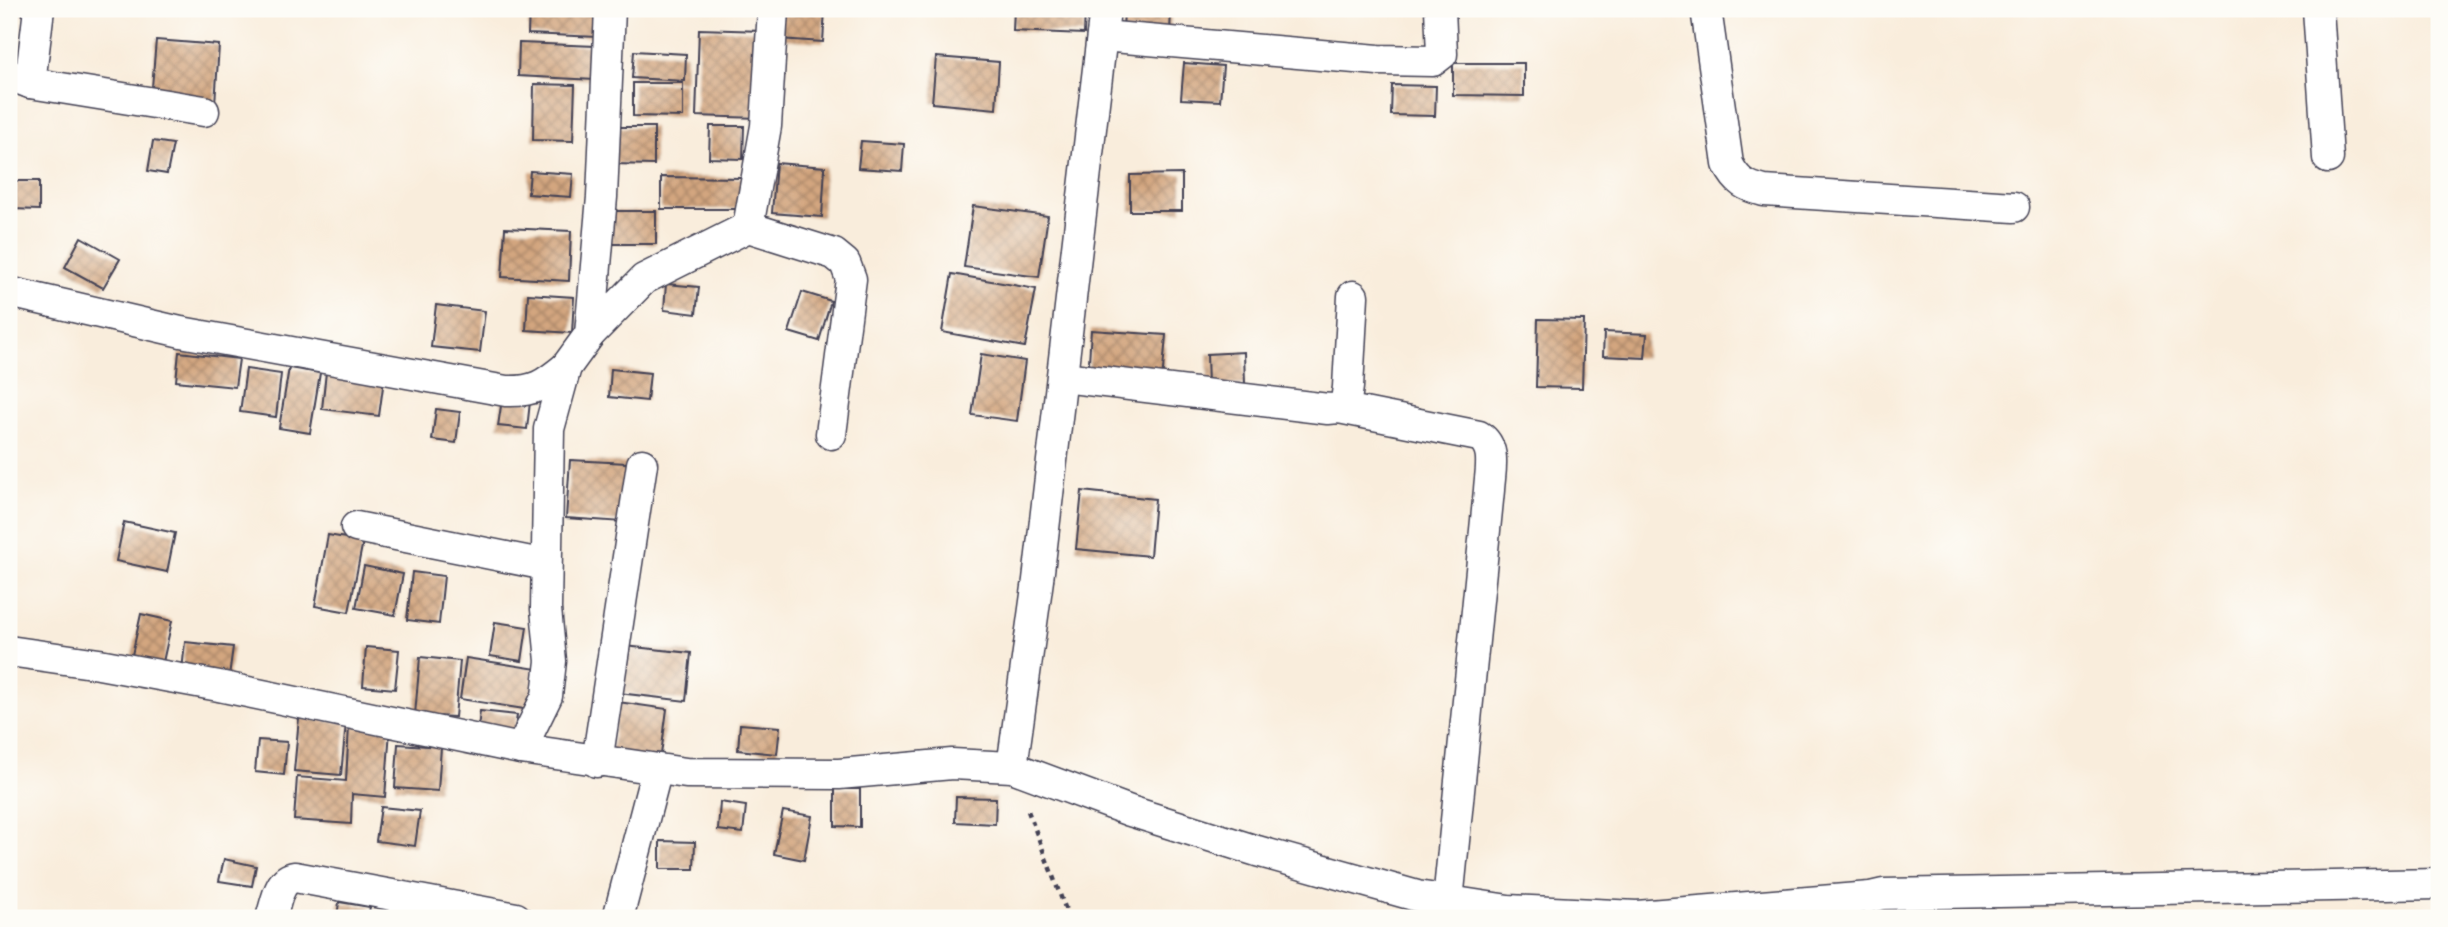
<svg xmlns="http://www.w3.org/2000/svg" width="2448" height="927" font-family="'Sorts Mill Goudy',serif">
<style>
.building{fill:url(#building-cross-hatch)}
.lines{fill:none;stroke-linecap:round;stroke-linejoin:round}
.minor-casing{stroke:#424053;stroke-width:33}
.path{stroke:#424053;stroke-width:4.5;stroke-dasharray:5 5;stroke-linecap:butt}
.minor{stroke:#fff;stroke-width:30}
</style>
<defs>
<pattern id="building-cross-hatch" width="8" height="8" patternUnits="userSpaceOnUse" patternTransform="scale(1.75)"><rect width="8" height="8" fill="#d3a67f"/><path d="M0 0l8 8M0 8l8-8" fill="none" stroke="#ab8769"/></pattern>
</defs>
<rect width="100%" height="100%" fill="#fdfcf7"/>
<filter id="ink" filterUnits="userSpaceOnUse"><feTurbulence type="fractalNoise" baseFrequency=".0143" numOctaves="2"/><feDisplacementMap in="SourceGraphic" scale="14" xChannelSelector="R" yChannelSelector="G"/><feConvolveMatrix kernelMatrix="1 2 1 2 8 2 1 2 1" color-interpolation-filters="sRGB"/></filter>
<filter id="wash" filterUnits="userSpaceOnUse"><feTurbulence type="fractalNoise" baseFrequency=".00686" numOctaves="4" result="noise"/><feDisplacementMap in="SourceGraphic" scale="28" xChannelSelector="R" yChannelSelector="G"/><feGaussianBlur stdDeviation="1.57" result="paint"/><feColorMatrix in="noise" values="0 0 0 0 0 0 0 0 0 0 0 0 0 0 0 0 0 1.4 0 .05"/><feComposite in="paint" operator="in"/></filter>
<g filter="url(#wash)">
<rect width="100%" height="100%" fill="#f9eddc"/>
<g id="blocks">
<g class="building">
<path d="M 529,9 L 599,9 L 598,37 L 528,34 Z"/>
<path d="M 781,9 L 825,9 L 823,42 L 779,39 Z"/>
<path d="M 1014,9 L 1085,9 L 1084,34 L 1013,31 Z"/>
<path d="M 1124,9 L 1171,9 L 1170,33 L 1123,31 Z"/>
<path d="M 699,29 L 763,31 L 760,118 L 696,116 Z"/>
<path d="M 156,40 L 219,45 L 215,104 L 151,99 Z"/>
<path d="M 519,43 L 596,46 L 595,80 L 518,76 Z"/>
<path d="M 634,51 L 686,54 L 685,81 L 632,78 Z"/>
<path d="M 936,57 L 999,62 L 996,109 L 932,103 Z"/>
<path d="M 1184,63 L 1223,66 L 1220,101 L 1181,99 Z"/>
<path d="M 1453,63 L 1524,63 L 1524,96 L 1453,95 Z"/>
<path d="M 633,83 L 683,83 L 683,117 L 633,116 Z"/>
<path d="M 534,84 L 575,85 L 573,141 L 533,140 Z"/>
<path d="M 1392,85 L 1436,86 L 1435,116 L 1391,115 Z"/>
<path d="M 710,126 L 744,126 L 743,159 L 709,158 Z"/>
<path d="M 615,127 L 654,127 L 654,165 L 614,164 Z"/>
<path d="M 153,141 L 173,144 L 167,174 L 148,171 Z"/>
<path d="M 861,141 L 904,144 L 902,171 L 858,168 Z"/>
<path d="M 776,163 L 825,167 L 822,217 L 772,213 Z"/>
<path d="M 530,171 L 573,174 L 571,197 L 528,194 Z"/>
<path d="M 1182,174 L 1182,211 L 1130,211 L 1130,175 Z"/>
<path d="M 661,177 L 744,178 L 743,209 L 661,209 Z"/>
<path d="M 14,181 L 39,181 L 39,210 L 13,209 Z"/>
<path d="M 973,206 L 1048,216 L 1039,277 L 964,267 Z"/>
<rect x="611" y="211" width="45" height="33"/>
<path d="M 505,228 L 571,231 L 569,281 L 502,277 Z"/>
<path d="M 81,237 L 120,259 L 103,288 L 65,267 Z"/>
<path d="M 952,274 L 1036,289 L 1025,347 L 942,332 Z"/>
<path d="M 666,284 L 699,287 L 696,314 L 664,310 Z"/>
<path d="M 802,292 L 831,301 L 819,341 L 789,332 Z"/>
<path d="M 528,294 L 574,297 L 572,333 L 526,330 Z"/>
<path d="M 436,305 L 485,311 L 480,352 L 431,347 Z"/>
<path d="M 1538,319 L 1584,320 L 1582,388 L 1536,387 Z"/>
<path d="M 1091,330 L 1166,335 L 1162,382 L 1088,378 Z"/>
<path d="M 1604,332 L 1647,334 L 1645,358 L 1603,356 Z"/>
<path d="M 179,352 L 239,359 L 235,387 L 176,381 Z"/>
<path d="M 1244,352 L 1245,385 L 1208,386 L 1207,354 Z"/>
<path d="M 981,354 L 1025,361 L 1017,421 L 972,415 Z"/>
<path d="M 289,368 L 320,373 L 310,433 L 279,428 Z"/>
<path d="M 246,369 L 281,374 L 276,417 L 240,412 Z"/>
<path d="M 611,369 L 650,373 L 647,401 L 609,397 Z"/>
<path d="M 326,372 L 384,379 L 379,416 L 322,409 Z"/>
<path d="M 502,399 L 530,402 L 527,429 L 498,426 Z"/>
<path d="M 436,409 L 460,412 L 456,443 L 432,440 Z"/>
<path d="M 570,460 L 627,463 L 623,522 L 566,518 Z"/>
<path d="M 1082,491 L 1155,499 L 1150,556 L 1076,549 Z"/>
<path d="M 124,522 L 175,533 L 167,572 L 116,561 Z"/>
<path d="M 328,535 L 363,541 L 349,612 L 315,606 Z"/>
<path d="M 364,566 L 403,574 L 395,615 L 356,608 Z"/>
<path d="M 412,572 L 444,576 L 439,624 L 407,620 Z"/>
<path d="M 141,614 L 172,621 L 161,671 L 130,664 Z"/>
<path d="M 495,622 L 527,627 L 522,661 L 490,656 Z"/>
<path d="M 185,642 L 233,647 L 229,676 L 182,671 Z"/>
<path d="M 624,646 L 691,653 L 686,701 L 619,693 Z"/>
<path d="M 366,647 L 399,650 L 395,689 L 363,686 Z"/>
<path d="M 420,657 L 460,661 L 455,717 L 415,715 Z"/>
<path d="M 466,658 L 537,669 L 531,710 L 460,699 Z"/>
<path d="M 618,702 L 667,709 L 660,762 L 611,755 Z"/>
<path d="M 480,711 L 517,715 L 513,742 L 477,738 Z"/>
<path d="M 299,718 L 346,723 L 341,775 L 294,771 Z"/>
<path d="M 740,724 L 780,727 L 777,754 L 738,750 Z"/>
<path d="M 349,726 L 390,730 L 385,797 L 352,794 L 351,824 L 294,820 L 297,777 L 346,781 Z"/>
<path d="M 258,740 L 287,742 L 284,775 L 255,772 Z"/>
<path d="M 398,744 L 441,747 L 438,791 L 395,788 Z"/>
<path d="M 835,789 L 860,789 L 860,827 L 835,826 Z"/>
<path d="M 956,797 L 996,798 L 995,824 L 955,822 Z"/>
<path d="M 720,802 L 746,806 L 743,833 L 718,830 Z"/>
<path d="M 381,807 L 420,811 L 415,846 L 376,841 Z"/>
<path d="M 783,811 L 812,816 L 804,860 L 774,854 Z"/>
<path d="M 660,841 L 695,842 L 694,869 L 660,869 Z"/>
<path d="M 224,859 L 256,866 L 252,886 L 219,881 Z"/>
<path d="M 339,902 L 370,907 L 368,918 L 337,918 Z"/>
</g>
</g>
</g>
<g filter="url(#ink)">
<use href="#blocks" fill-opacity="0" stroke="#424053" stroke-width="2"/>
<g class="lines">
<g class="minor-casing">
<g id="minor">
<path d="M 1706,9 L 1728,164 C 1737,182 1745,186 1764,191 L 2014,207"/>
<path d="M 2318,9 L 2328,158"/>
<path d="M 1102,36 L 1378,60 L 1433,61 L 1442,54 L 1440,9"/>
<path d="M 9,75 L 30,83 L 204,111"/>
<path d="M 30,83 L 39,9"/>
<path d="M 748,227 L 834,254 L 845,263 L 851,279 L 831,434"/>
<path d="M 9,292 L 181,332 L 506,391 C 535,392 544,385 566,367"/>
<path d="M 590,334 L 602,197 L 610,9"/>
<path d="M 1063,377 L 1328,409 L 1339,408 L 1346,401 L 1348,387 L 1353,296"/>
<path d="M 1339,408 L 1479,436 C 1497,447 1490,471 1489,490 L 1448,901"/>
<path d="M 356,527 L 546,565"/>
<path d="M 9,651 L 99,664 L 219,686 L 521,749 L 686,773 L 839,774 L 952,764 L 1012,767 L 1130,811 L 1257,851 L 1417,896 L 1508,910 L 1637,916 L 1870,897 L 1883,894 L 2439,884"/>
<path d="M 521,749 L 547,696 L 551,661 L 546,609 L 549,429 L 566,367 L 590,334 L 644,279 L 748,227 L 766,126 L 773,9"/>
<path d="M 597,762 L 642,464"/>
<path d="M 1012,767 L 1038,580 L 1105,9"/>
<path d="M 271,918 C 276,904 278,879 295,877 L 516,918"/>
<path d="M 618,918 L 657,769"/>
</g>
</g>
<path class="path" d="M 1028,811 L 1069,918"/>
<use href="#minor" class="minor"/>
</g>
</g>
<rect width="2448" height="927" fill="none" stroke="#fdfcf7" stroke-width="35"/>
</svg>
